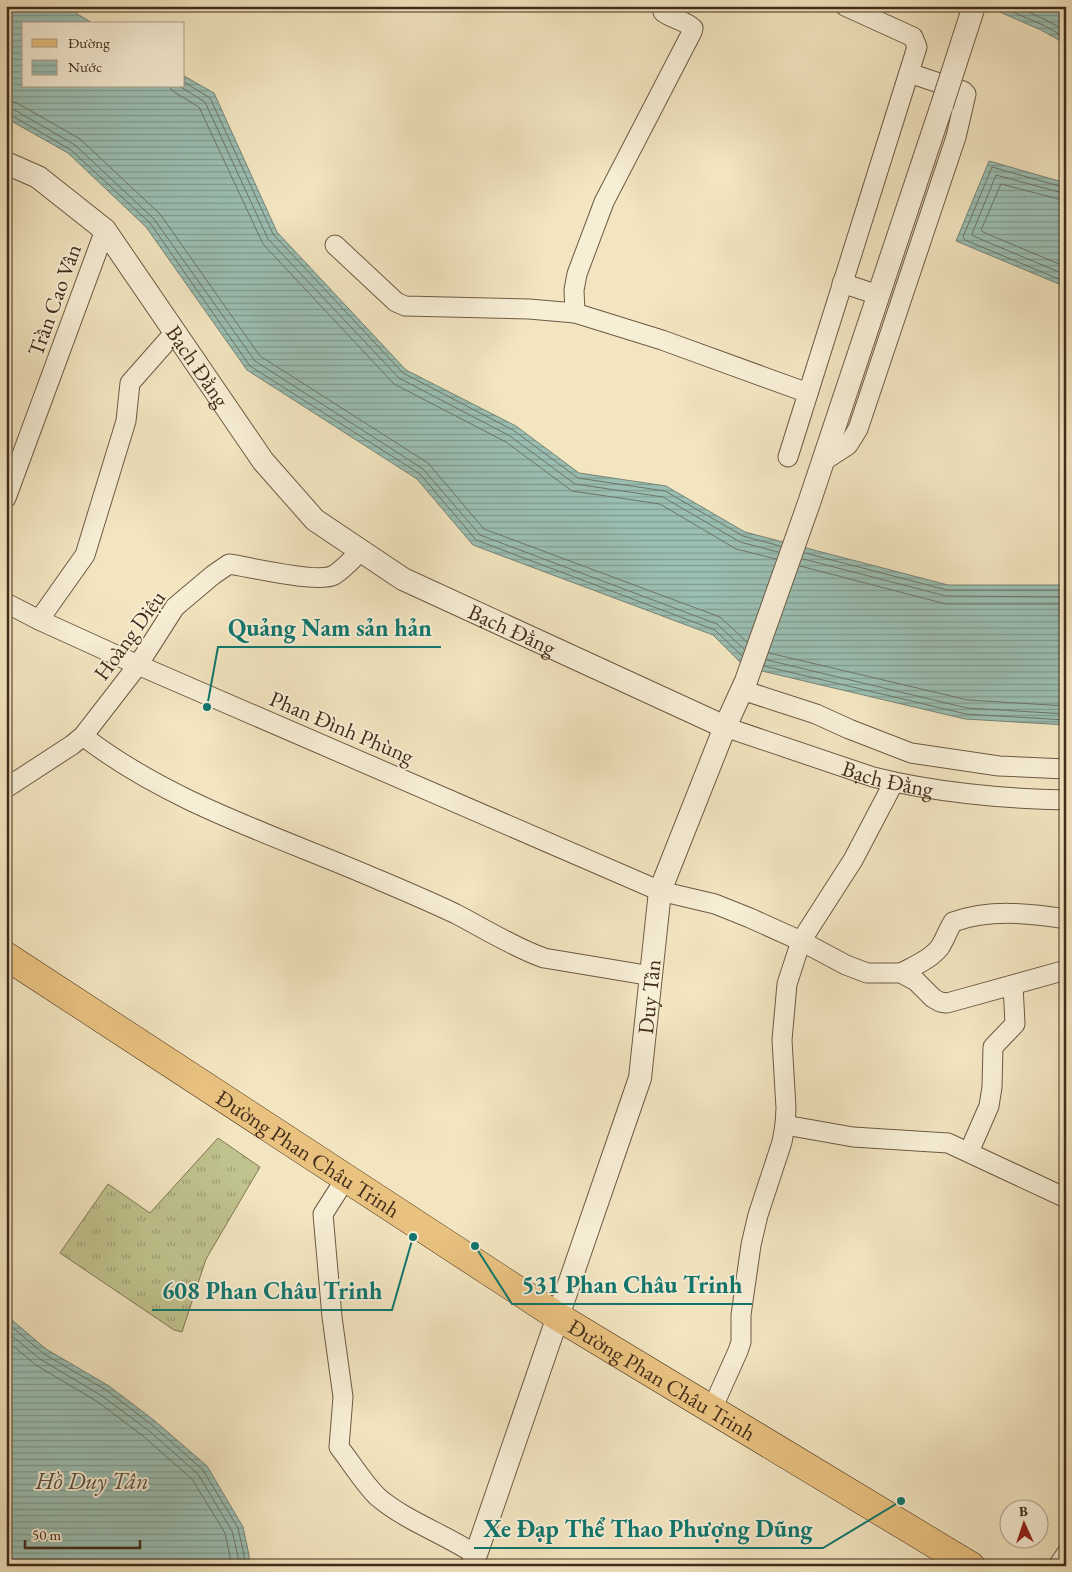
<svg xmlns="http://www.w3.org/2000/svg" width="1072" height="1572" font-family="'EB Garamond',serif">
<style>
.grass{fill:url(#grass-tufts);stroke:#817854}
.water{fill:url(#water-rules);stroke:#778476}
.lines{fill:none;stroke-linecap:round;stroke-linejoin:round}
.shore{stroke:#6e7667;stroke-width:1}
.minor-casing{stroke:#6e5a44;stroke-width:21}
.tertiary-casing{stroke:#6e5a44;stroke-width:24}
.primary-casing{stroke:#422c1b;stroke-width:29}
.minor{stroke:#f7eed6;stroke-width:19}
.tertiary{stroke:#f7eed6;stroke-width:22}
.primary{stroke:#e9c280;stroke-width:28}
.tertiary-bridge-casing{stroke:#6e5a44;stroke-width:24;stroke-linecap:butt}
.tertiary-bridge{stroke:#f7eed6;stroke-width:22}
.labels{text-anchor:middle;stroke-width:4;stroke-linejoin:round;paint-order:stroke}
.street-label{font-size:22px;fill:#422c1b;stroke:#f7eed6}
.water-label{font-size:24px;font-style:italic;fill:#585141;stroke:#f7eed6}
.leader{fill:none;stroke:#0f766e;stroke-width:2}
.callout-dot{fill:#0f766e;stroke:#f7eed6;stroke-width:2}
.callout-label{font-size:24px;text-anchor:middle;font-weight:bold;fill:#0f766e;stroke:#f7eed6;stroke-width:4;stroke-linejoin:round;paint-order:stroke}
</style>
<defs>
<pattern id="grass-tufts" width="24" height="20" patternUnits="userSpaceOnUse" patternTransform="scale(1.25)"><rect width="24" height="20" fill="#c0c38e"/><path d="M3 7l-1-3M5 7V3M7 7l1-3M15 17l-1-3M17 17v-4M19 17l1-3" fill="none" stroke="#9e9f73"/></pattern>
<pattern id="water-rules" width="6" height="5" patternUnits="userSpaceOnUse" patternTransform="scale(1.25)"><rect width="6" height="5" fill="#9bbfb3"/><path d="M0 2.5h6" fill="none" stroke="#809b91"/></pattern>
</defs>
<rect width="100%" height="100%" fill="#f2e5c0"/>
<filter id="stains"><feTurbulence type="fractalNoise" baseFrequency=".004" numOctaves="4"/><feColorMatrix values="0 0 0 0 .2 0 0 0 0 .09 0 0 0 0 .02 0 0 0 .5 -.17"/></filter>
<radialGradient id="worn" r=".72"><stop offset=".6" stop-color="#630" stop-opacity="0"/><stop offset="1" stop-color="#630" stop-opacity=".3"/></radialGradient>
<path class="grass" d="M 218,1138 L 260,1167 L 206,1259 L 182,1332 L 174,1330 L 60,1253 L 108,1184 L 150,1213 Z"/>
<g class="water">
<path d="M 6,6 L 64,6 L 94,24 L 24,24 L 24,86 L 184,86 L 184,76 L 214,93 L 277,232 L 406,370 L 516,426 L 579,473 L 666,486 L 745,532 L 948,585 L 1066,585 L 1066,725 L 965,719 L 745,667 L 713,635 L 473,545 L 417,479 L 247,370 L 146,227 L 68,153 L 6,118 Z"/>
<path d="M 986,6 L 1066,6 L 1066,44 L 1041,30 Z"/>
<path d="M 989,161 L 1066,183 L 1066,287 L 956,241 Z"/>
<path d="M 6,1315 L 46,1349 L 109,1386 L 155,1421 L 207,1466 L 243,1527 L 249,1555 L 249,1566 L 6,1566 Z"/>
</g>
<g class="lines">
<g class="shore">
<path d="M 999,6 L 1043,25 L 1066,38"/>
<path d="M 1015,6 L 1046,20 L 1066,31"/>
<path d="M 184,82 L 210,98 L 273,234 L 403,373 L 513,430 L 578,478 L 665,491 L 743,536 L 780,546"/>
<path d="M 168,86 L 174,92 L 199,107 L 263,244 L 394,384 L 506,442 L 572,491 L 660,504 L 736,549 L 776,559"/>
<path d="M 179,86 L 205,102 L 268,239 L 399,378 L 510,436 L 575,484 L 663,497 L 740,542 L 778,552"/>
<path d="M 6,100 L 17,103 L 80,139 L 160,214 L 260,356 L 428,463 L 484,529 L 720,617 L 747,642"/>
<path d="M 6,108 L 13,109 L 75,145 L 154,219 L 255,361 L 423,469 L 480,535 L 717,624 L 744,649"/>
<path d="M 6,114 L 11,115 L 71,150 L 150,223 L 250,366 L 420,474 L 476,540 L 715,630 L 742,656"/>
<path d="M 1066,188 L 992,167 L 963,237 L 965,240 L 1066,282"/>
<path d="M 1066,194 L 996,175 L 972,234 L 973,236 L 1066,275"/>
<path d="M 1066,201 L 1001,184 L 981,230 L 983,232 L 1066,267"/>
<path d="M 805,553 L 947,590 L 1066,590"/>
<path d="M 803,559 L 946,596 L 1066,597"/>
<path d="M 800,566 L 946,604 L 1066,604"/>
<path d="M 769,653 L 968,700 L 1066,706"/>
<path d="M 767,660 L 967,708 L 1066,714"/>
<path d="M 764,666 L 966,714 L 1066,720"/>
<path d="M 6,1322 L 44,1354 L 106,1390 L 152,1425 L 203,1470 L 238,1528 L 244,1555 L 244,1566"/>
<path d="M 6,1331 L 40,1359 L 102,1396 L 148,1430 L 198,1474 L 232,1531 L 238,1556 L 238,1566"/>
<path d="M 6,1340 L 36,1365 L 98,1402 L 143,1436 L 192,1479 L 225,1533 L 230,1556 L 230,1566"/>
</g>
<g class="minor-casing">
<g id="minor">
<path d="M 335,245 L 396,302 L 405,306 L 529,309 L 575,313 L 662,340 L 808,393"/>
<path d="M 842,283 L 878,295"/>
<path d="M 575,313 L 574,290 L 577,274 L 604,202 L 692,32 L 693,28 C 684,20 672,19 663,12 L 662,6"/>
<path d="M 788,457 L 917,47 L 913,37 L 845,6"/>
<path d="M 822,462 L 848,445 L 858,429 L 956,137 L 966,94 L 963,91 L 909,73"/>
<path d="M 6,498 L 105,230"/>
<path d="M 6,603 L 39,620 L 138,665 L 660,891 L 715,904 L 750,918 L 801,941 L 846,965 L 867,973 L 901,973 L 916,981 L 933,998 L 940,1002 L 947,1003 L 1066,970"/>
<path d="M 39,620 L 85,555 L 126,421 L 130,383 L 175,332"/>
<path d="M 742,690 L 816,714 L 849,729 L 911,753 L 999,766 L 1066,769"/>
<path id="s1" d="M 725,727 L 873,777 C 932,792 1005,799 1066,800"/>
<path d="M 83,736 C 171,804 278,836 379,880 C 405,891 431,902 456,914 C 485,929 513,947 544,958 L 652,976"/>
<path d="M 6,788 L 72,745 L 83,736 L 138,665 L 175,607 L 213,575 L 229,564 C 250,567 318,584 334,575 C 344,569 353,558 361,551"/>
<path d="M 901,973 C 914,966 931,959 940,947 C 945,939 948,930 953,922 C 989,909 1029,913 1066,919"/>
<path d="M 785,1125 L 853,1137 L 948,1143 L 1066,1198"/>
<path d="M 969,1152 L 989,1106 L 992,1087 L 993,1047 L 1015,1024 L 1013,985"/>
<path d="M 346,1178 L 323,1214 L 332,1317 L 343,1397 L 339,1447 C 350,1461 367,1488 379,1498 C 408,1522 445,1534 476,1555"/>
<path d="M 712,1409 L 738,1351 L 741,1342 L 741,1315 L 751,1245 L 758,1215 L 782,1142 L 785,1125 L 786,1108 L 782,1040 L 787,984 L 801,941 L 853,860 L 894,782"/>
<path d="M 1058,1566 L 1066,1554"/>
</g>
</g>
<g class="tertiary-casing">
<g id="tertiary">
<path id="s2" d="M 6,163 L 38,177 L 105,230 L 263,461 L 315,520 L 403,579 L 725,727"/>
<path id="s3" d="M 472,1566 L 640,1078 L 660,891 L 725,727 L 746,681 L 809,503 L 942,105"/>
</g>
</g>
<g class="primary-casing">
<g id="primary">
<path id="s4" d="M 6,956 L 557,1316 L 971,1566"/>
</g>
</g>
<use href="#minor" class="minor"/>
<use href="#tertiary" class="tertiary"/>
<use href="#primary" class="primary"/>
<g class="tertiary-bridge-casing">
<path id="tertiary-bridge" d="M 942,105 L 974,6"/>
</g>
<use href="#tertiary-bridge" class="tertiary-bridge"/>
</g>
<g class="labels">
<g class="street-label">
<text transform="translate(54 300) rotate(-70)" y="8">Trần Cao Vân</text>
<text dy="8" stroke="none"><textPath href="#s2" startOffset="285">Bạch Đằng</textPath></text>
<text dy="8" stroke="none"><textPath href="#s2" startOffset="705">Bạch Đằng</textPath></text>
<text transform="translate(129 635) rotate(-54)" y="8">Hoàng Diệu</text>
<text transform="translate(342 727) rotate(23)" y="8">Phan Đình Phùng</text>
<text dy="8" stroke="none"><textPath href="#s1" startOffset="171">Bạch Đằng</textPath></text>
<text dy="8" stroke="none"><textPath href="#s3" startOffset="598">Duy Tân</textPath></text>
<text dy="8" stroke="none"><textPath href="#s4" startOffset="361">Đường Phan Châu Trinh</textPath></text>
<text dy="8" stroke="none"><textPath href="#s4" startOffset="781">Đường Phan Châu Trinh</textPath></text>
</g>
<g class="water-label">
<text x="92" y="1489">Hồ Duy Tân</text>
</g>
</g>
<path class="leader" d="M207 707L218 647H441M475 1246L512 1304H752M413 1237L392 1310H152M901 1501L823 1548H474"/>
<g class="callout-dot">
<circle cx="207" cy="707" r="5"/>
<circle cx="475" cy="1246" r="5"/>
<circle cx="413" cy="1237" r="5"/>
<circle cx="901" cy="1501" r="5"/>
</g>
<g class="callout-label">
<text x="330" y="636">Quảng Nam sản hản</text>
<text x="632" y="1293">531 Phan Châu Trinh</text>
<text x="272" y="1299">608 Phan Châu Trinh</text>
<text x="648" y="1537">Xe Đạp Thể Thao Phượng Dũng</text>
</g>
<rect width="1072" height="1572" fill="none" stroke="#f2e5c0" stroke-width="25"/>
<rect x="8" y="8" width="1057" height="1557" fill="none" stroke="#422c1b" stroke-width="2.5"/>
<rect x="12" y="12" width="1047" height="1547" fill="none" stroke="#422c1b"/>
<rect x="22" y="22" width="162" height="65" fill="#f7eed6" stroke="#afa08b"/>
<rect x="32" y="39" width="25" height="8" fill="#e9c280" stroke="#afa08b"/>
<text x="68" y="48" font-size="15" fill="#422c1b">Đường</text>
<rect x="32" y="60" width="25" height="15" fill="url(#water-rules)" stroke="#afa08b"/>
<text x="68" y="72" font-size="15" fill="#422c1b">Nước</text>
<g transform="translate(1024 1524) rotate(357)"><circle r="24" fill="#f7eed6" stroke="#afa08b"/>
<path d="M0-4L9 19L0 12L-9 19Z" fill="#8f2418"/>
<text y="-8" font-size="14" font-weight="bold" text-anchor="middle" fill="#422c1b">B</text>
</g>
<path d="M25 1540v8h115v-8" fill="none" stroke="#422c1b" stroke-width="2.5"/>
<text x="32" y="1540" font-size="15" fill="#422c1b" stroke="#f7eed6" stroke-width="4" paint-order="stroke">50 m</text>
<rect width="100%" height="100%" filter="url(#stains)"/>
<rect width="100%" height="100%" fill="url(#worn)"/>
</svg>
